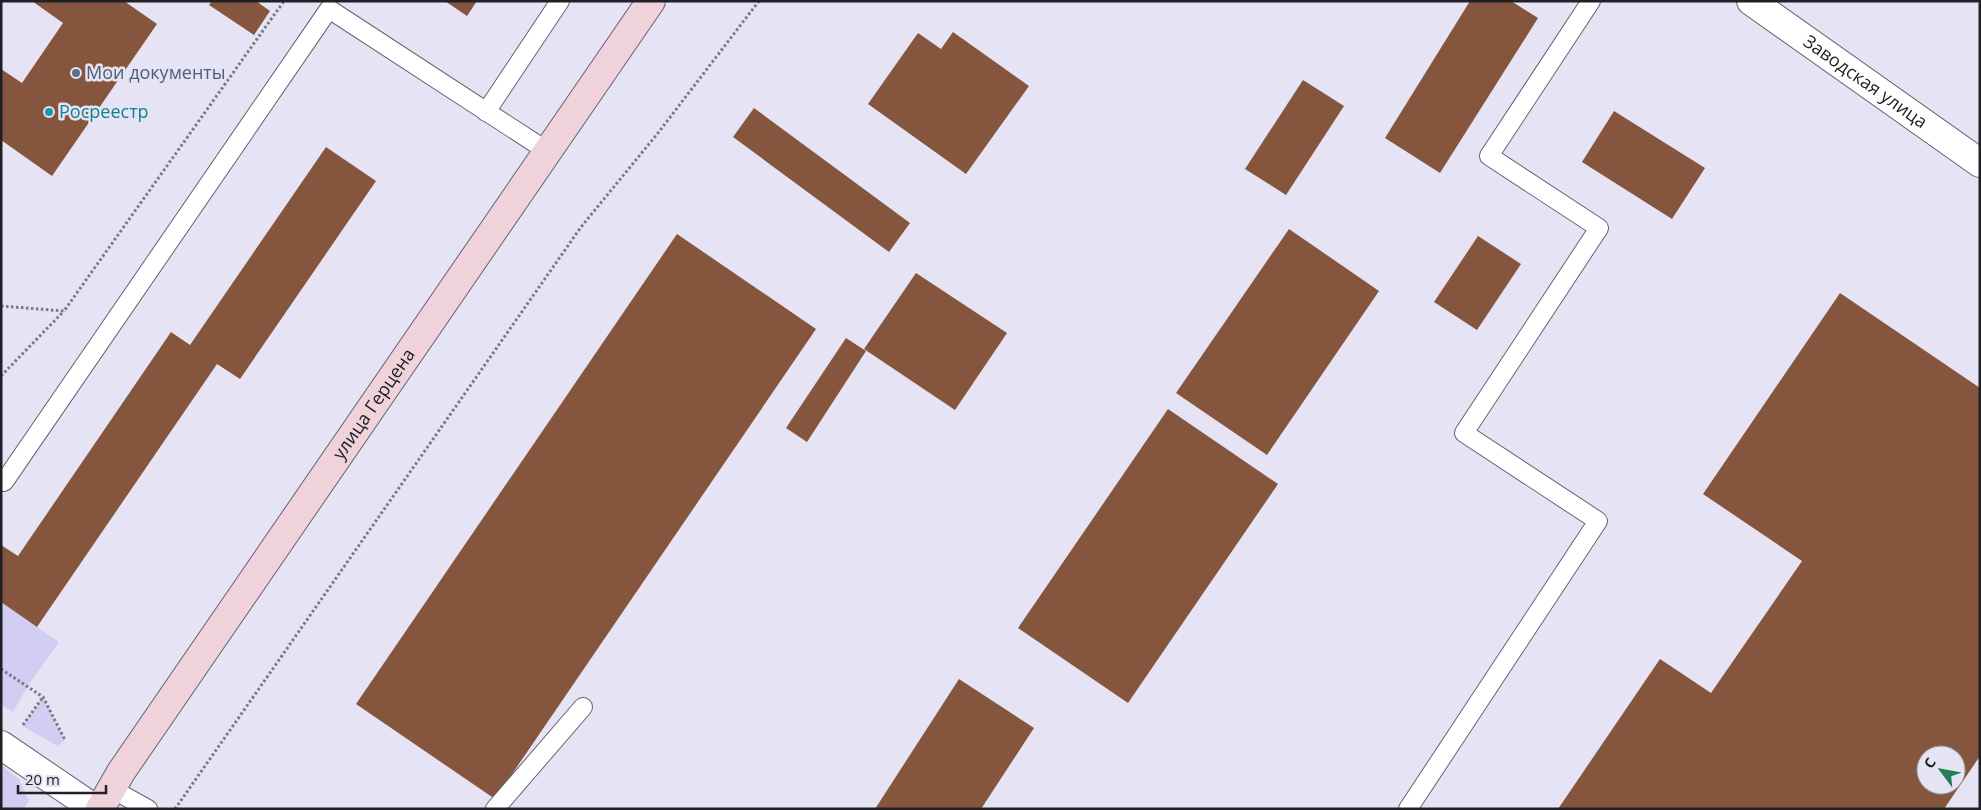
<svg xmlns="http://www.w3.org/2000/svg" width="1981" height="810" font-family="'Open Sans',sans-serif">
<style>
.green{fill:#d2cdf2}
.building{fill:#85563d;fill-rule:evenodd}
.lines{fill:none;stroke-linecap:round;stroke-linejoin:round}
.service-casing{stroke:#656371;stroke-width:20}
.tertiary-casing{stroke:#656371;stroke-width:30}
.secondary-casing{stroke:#656371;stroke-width:30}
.path{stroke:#7a7883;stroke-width:3;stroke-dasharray:2.5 2.5;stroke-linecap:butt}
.service{stroke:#fff;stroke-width:18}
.tertiary{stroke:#fff;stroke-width:28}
.secondary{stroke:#f0d2db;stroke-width:28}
.service-dot{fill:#5c6f8a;stroke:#e6e4f4;stroke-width:2}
.culture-dot{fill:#0f9aa8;stroke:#e6e4f4;stroke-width:2}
.labels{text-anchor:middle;stroke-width:5;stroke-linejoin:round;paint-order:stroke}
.service-label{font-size:18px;fill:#4e5e75;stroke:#e6e4f4;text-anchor:start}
.street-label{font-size:18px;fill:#212026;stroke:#e6e4f4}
.culture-label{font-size:18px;fill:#0d838f;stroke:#e6e4f4;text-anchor:start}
</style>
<rect width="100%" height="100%" fill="#e6e4f4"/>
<g class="green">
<path d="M 1,602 L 59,642 L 28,686 L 13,712 L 1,705 Z"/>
<path d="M 43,697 L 65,740 L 57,746 L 23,726 Z"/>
<path d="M 1,765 L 19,779 L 29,801 L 23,809 L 1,809 Z"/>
</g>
<g class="building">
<path d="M 32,1 L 124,1 L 157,24 L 52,176 L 1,140 L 1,69 L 22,83 L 63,23 Z"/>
<path d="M 212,1 L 256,1 L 270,11 L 254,35 L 209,5 Z"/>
<path d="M 445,1 L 477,1 L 467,16 Z"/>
<path d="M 1470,1 L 1511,1 L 1538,18 L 1440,173 L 1385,138 Z"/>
<path d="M 953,32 L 1029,86 L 966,174 L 868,104 L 918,33 L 941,49 Z"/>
<path d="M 1303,80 L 1344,106 L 1286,195 L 1245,169 Z"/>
<path d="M 754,108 L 910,223 L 889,252 L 733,137 Z"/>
<path d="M 1614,111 L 1705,168 L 1672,219 L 1582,162 Z"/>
<path d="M 326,147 L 376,181 L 240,379 L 217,364 L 37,627 L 1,602 L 1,545 L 18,556 L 171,332 L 190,345 Z"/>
<path d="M 1289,229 L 1379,291 L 1267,455 L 1176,393 Z"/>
<path d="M 677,234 L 816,329 L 495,799 L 356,704 Z"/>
<path d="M 1478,236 L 1521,264 L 1477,330 L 1434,302 Z"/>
<path d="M 916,273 L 1007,333 L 955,410 L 864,349 Z"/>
<path d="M 1840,293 L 1980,388 L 1980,756 L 1944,809 L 1558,809 L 1660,659 L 1711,693 L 1802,561 L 1703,494 ZM 1926,755 L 1956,755 L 1956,785 L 1926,785 Z"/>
<path d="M 846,338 L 866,351 L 807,442 L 786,428 Z"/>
<path d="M 1168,409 L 1278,484 L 1128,703 L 1018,628 Z"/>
<path d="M 959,679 L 1034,728 L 981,809 L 875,809 Z"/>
</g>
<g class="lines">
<g class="service-casing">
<g id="service">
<path d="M 486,112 L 560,1"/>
<path d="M 1,480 L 4,482 L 329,9 L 547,151"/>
<path d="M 112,789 L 148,809"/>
<path d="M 495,809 L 583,707"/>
<path d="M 1408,809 L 1598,521 L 1464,433 L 1599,228 L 1489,156 L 1591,1"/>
</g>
</g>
<g class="tertiary-casing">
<g id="tertiary">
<path id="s1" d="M 1751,1 L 1980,163"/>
<path d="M 1,745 L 95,809"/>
</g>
</g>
<g class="secondary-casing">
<g id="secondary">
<path id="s2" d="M 100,809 L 121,772 L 651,1"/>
</g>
</g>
<g class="path">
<path d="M 1,306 L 64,311 L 284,1"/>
<path d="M 1,376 L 64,311"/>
<path d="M 1,669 L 43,697 L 65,740"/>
<path d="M 23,725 L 43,697"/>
<path d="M 175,809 L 581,227 L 658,133 L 759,1"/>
</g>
<use href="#service" class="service"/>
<use href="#tertiary" class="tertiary"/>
<use href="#secondary" class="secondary"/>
</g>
<circle class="service-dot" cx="76" cy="73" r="5"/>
<circle class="culture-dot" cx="49" cy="112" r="5"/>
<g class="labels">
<g class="service-label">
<text x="86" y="79">Мои документы</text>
</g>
<g class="street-label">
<text dy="6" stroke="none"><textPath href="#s1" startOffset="140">Заводская улица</textPath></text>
<text dy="6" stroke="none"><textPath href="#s2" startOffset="489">улица Герцена</textPath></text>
</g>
<g class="culture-label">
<text x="59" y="118">Росреестр</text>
</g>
</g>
<rect width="1981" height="810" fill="none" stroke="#212026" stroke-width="5"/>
<g transform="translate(1941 770) rotate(302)"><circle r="24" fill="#e6e4f4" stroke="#9796a2"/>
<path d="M0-4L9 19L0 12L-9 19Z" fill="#237f56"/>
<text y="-8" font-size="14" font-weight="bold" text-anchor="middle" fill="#212026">С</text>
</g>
<path d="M18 785v8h88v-8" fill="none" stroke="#212026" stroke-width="2.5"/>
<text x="25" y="785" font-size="15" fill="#212026" stroke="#e6e4f4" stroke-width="4" paint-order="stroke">20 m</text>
</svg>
